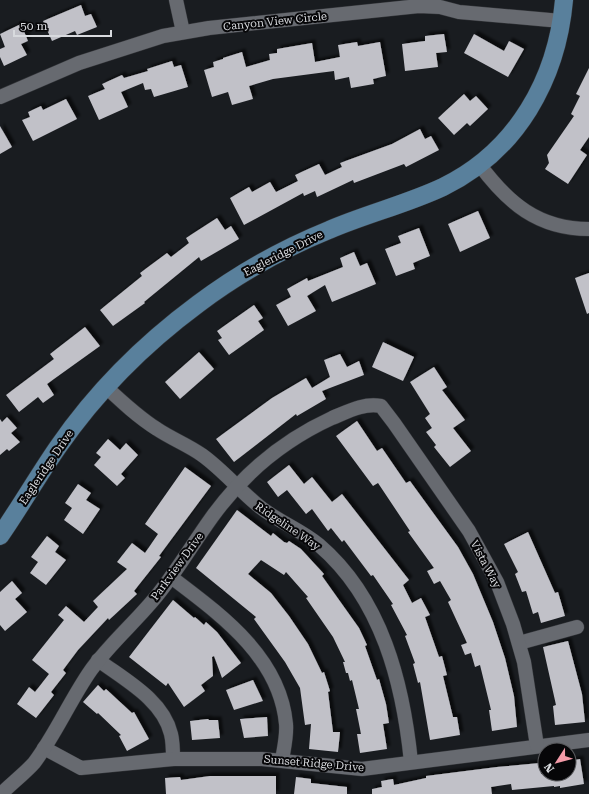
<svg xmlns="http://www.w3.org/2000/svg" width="589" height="794" font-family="'Roboto Serif',serif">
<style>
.building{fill:#c1c1c8;filter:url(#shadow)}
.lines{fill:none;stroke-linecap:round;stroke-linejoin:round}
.minor-casing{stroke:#333539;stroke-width:15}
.major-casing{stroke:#333539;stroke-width:19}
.minor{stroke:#676a70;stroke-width:14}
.major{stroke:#59809c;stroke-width:18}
.labels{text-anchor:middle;stroke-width:4;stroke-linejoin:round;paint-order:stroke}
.street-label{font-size:11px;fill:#d8dade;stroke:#060608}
</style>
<defs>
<filter id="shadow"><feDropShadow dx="3.5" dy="-3.5" stdDeviation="1" flood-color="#0009"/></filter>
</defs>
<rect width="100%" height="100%" fill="#191c20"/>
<g class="building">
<path d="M 81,5 L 85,16 L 91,14 L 97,27 L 77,35 L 75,31 L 52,41 L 43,21 Z"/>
<path d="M 21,24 L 28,41 L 21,44 L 27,55 L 4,66 L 0,57 L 0,49 L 5,47 L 0,34 Z"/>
<path d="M 444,34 L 447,52 L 436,53 L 438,67 L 405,71 L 402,44 L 425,41 L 425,36 Z"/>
<path d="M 474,34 L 504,51 L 509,41 L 524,49 L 508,77 L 464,53 Z"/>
<path d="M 357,42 L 358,46 L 380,42 L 386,76 L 373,79 L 374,84 L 351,88 L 349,77 L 335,80 L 334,71 L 273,79 L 249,86 L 253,99 L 232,105 L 228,92 L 212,97 L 204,70 L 214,67 L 213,62 L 223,59 L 223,58 L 242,52 L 246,67 L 270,60 L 269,54 L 277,53 L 277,49 L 312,43 L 315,62 L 340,57 L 338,45 Z"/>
<path d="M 172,61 L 174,67 L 181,65 L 188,87 L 154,97 L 151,89 L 145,90 L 143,83 L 121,92 L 128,107 L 99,120 L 88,96 L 105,89 L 102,84 L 122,75 L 124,78 L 148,71 L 147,69 Z"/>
<path d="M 589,68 L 589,137 L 580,150 L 587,155 L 568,184 L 545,169 L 549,163 L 547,155 L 574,116 L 571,114 L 580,96 L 576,94 Z"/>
<path d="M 464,94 L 470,101 L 476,96 L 488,109 L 470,126 L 467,123 L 454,135 L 438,118 Z"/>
<path d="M 66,99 L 77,119 L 33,141 L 22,120 L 30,117 L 28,112 L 41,106 L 43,110 Z"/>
<path d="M 0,126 L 12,147 L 0,154 Z"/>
<path d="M 420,129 L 425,139 L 431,136 L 439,150 L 406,167 L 404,164 L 354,183 L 353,180 L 317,197 L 315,191 L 304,196 L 303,193 L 244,225 L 230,198 L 249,187 L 252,192 L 270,182 L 276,192 L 298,181 L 295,175 L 319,164 L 325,175 L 342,167 L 340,163 L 392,144 Z"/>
<path d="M 478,211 L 490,238 L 460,252 L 448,224 Z"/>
<path d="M 217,218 L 225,230 L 231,226 L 239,239 L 201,261 L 199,257 L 144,302 L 145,303 L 113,326 L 100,310 L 142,276 L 140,273 L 167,253 L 171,257 L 189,243 L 186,238 Z"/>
<path d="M 419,228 L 430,256 L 413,263 L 415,269 L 396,276 L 385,249 L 401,243 L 398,236 Z"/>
<path d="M 354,252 L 360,266 L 367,263 L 376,284 L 332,302 L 325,285 L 307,296 L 316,311 L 288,326 L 276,305 L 291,297 L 287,289 L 307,278 L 308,281 L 343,267 L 340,258 Z"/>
<path d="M 589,273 L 589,313 L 587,314 L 575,278 Z"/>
<path d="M 254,305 L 263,318 L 258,321 L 264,330 L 229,355 L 218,340 L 222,338 L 217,331 Z"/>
<path d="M 85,327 L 100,346 L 47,384 L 54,395 L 43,403 L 38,397 L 19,412 L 6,395 L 54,359 L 50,354 Z"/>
<path d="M 383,342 L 414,357 L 403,381 L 372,367 Z"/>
<path d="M 199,352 L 214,369 L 180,399 L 165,382 Z"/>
<path d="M 340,354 L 347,367 L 359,361 L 364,375 L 322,391 L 326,399 L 297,416 L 296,414 L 234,462 L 216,439 L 272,398 L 306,378 L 312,388 L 330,377 L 324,360 Z"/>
<path d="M 434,367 L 447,387 L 442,390 L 465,420 L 453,428 L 471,451 L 450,467 L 434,447 L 436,445 L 426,432 L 432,428 L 425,418 L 430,414 L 410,382 Z"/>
<path d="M 7,417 L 17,428 L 11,433 L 20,442 L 9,451 L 7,449 L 0,455 L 0,419 L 2,422 Z"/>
<path d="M 357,421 L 377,451 L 382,448 L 406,483 L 410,481 L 458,547 L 473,574 L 493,622 L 505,658 L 514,696 L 517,727 L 492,731 L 489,710 L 491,710 L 480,665 L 475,667 L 471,653 L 465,655 L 461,645 L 467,643 L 448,602 L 451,600 L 440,581 L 434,584 L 427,571 L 434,568 L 408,532 L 410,531 L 378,483 L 373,486 L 336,436 Z"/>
<path d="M 108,439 L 120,450 L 126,443 L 138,455 L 121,474 L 125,478 L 117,486 L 94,465 L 101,457 L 96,453 Z"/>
<path d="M 289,465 L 304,484 L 312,477 L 332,502 L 342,494 L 409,580 L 403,585 L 412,603 L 421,598 L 430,615 L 425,617 L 439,657 L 442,656 L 447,675 L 443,676 L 453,717 L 457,717 L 460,735 L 430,740 L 420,682 L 418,683 L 413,664 L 415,663 L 405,636 L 407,635 L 391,605 L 393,604 L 373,575 L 371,576 L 344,540 L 342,542 L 331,528 L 328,531 L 312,509 L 306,514 L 287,490 L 278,497 L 267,482 Z"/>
<path d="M 185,467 L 211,486 L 159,556 L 161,557 L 134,591 L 137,594 L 109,620 L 108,618 L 78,650 L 63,670 L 66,673 L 51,692 L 54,695 L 36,718 L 17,704 L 29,687 L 35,692 L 49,674 L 32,660 L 64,620 L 58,615 L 66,606 L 84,622 L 98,607 L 93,601 L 127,569 L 117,562 L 132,543 L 145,553 L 158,534 L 145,524 Z"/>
<path d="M 78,484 L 91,493 L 86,500 L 100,509 L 83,534 L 64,520 L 72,508 L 65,503 Z"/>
<path d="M 237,510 L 271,536 L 273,533 L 284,542 L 287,543 L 289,541 L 301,549 L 324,574 L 322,576 L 359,628 L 367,645 L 365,646 L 377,680 L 379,679 L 386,704 L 389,723 L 383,724 L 387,749 L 360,753 L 357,734 L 361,734 L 356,709 L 359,709 L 352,680 L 350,681 L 348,673 L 346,673 L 343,662 L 345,662 L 333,637 L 306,598 L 308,597 L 286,572 L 284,575 L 261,560 L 248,574 L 271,593 L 289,616 L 308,644 L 322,673 L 324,672 L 330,691 L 328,692 L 333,732 L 340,732 L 338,752 L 309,749 L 311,724 L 305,725 L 300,688 L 285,662 L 254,619 L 256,617 L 196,568 Z"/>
<path d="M 528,532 L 555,593 L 558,592 L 565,616 L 541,623 L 538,612 L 533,614 L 526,591 L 522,592 L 515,574 L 518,572 L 504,544 Z"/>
<path d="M 47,536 L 59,546 L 55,552 L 66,560 L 46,585 L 30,573 L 38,562 L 31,557 Z"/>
<path d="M 12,581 L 22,593 L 15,599 L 27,612 L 5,631 L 0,625 L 0,592 Z"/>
<path d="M 173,600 L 194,618 L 195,617 L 204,625 L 206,622 L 217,632 L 241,663 L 222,678 L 214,656 L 212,657 L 213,676 L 201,685 L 205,691 L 184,707 L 168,683 L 166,686 L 129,657 Z"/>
<path d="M 568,641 L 582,694 L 585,722 L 555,725 L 553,706 L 556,705 L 543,647 Z"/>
<path d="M 253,680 L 263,701 L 234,710 L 226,690 Z"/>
<path d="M 98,685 L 104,691 L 106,689 L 132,713 L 134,712 L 149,739 L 127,751 L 119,736 L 121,735 L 98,713 L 97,714 L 83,702 Z"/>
<path d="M 267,717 L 268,736 L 244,738 L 240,719 Z"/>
<path d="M 208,719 L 209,720 L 218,720 L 220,738 L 192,740 L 190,721 Z"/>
<path d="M 580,759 L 584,784 L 560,788 L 560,786 L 554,787 L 554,786 L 512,790 L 511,784 L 491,787 L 492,794 L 372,794 L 372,789 L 382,787 L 381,781 L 393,779 L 394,785 L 426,778 L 426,776 L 497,767 L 540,763 L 541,774 L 569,774 L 569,761 Z"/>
<path d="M 210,776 L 276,776 L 276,794 L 166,794 L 165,778 L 180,777 L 181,780 Z"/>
<path d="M 296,777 L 311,779 L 311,783 L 347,787 L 347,794 L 294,794 Z"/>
</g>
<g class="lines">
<g class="minor-casing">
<g id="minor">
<path d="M 176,0 L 183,32"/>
<path d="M 0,97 L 79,63 L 163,36 L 209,28 L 419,6 L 440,7 L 459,12 L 561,21"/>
<path d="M 479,164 C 508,203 538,229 589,229"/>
<path d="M 106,387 C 122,402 138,417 157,429 C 172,439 188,445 202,455 C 223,470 240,491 260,507 C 279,522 301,530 319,545 C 382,599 403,683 411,762"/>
<path d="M 171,577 C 221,615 280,657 286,724 C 287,736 284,748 282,760"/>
<path d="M 519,643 L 577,627"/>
<path d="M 98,660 C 125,680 163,700 171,734 C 173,742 173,751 173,759"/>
<path d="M 44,748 L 81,768 L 173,759 L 262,759 L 362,769 L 589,740"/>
<path d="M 1,794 C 12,783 24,774 34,763 C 56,734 70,700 91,670 C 111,642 138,620 159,593 C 178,569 194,542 212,517 C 243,474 284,440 332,418 C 349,411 363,403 381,406 L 394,423 L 469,531 L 497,582 L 513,624 L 524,662 L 537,746"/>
</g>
</g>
<g class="major-casing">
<path id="major" d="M 0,536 C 20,507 38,476 58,447 C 96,392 144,344 198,304 C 238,274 282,249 329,230 C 366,214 407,204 443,187 C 517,151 557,79 564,0"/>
</g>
<use href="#minor" class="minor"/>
<use href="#major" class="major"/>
</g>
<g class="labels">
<g class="street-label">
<text transform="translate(275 21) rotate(-6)" y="4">Canyon View Circle</text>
<text transform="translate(283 253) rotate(-27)" y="4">Eagleridge Drive</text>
<text transform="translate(46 467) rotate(-56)" y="4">Eagleridge Drive</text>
<text transform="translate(288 526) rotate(34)" y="4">Ridgeline Way</text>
<text transform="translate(486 564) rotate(62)" y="4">Vista Way</text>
<text transform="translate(177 566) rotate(-54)" y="4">Parkview Drive</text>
<text transform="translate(314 763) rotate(5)" y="4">Sunset Ridge Drive</text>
</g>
</g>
<g transform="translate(557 762) rotate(234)"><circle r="19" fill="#060608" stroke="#5a5b5e"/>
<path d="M0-3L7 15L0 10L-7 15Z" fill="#f39aa8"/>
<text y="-6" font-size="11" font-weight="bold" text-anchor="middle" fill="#d8dade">N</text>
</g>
<path d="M14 30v6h97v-6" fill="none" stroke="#d8dade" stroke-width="2"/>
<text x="20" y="30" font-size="12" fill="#d8dade" stroke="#060608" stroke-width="3" paint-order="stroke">50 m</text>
</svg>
